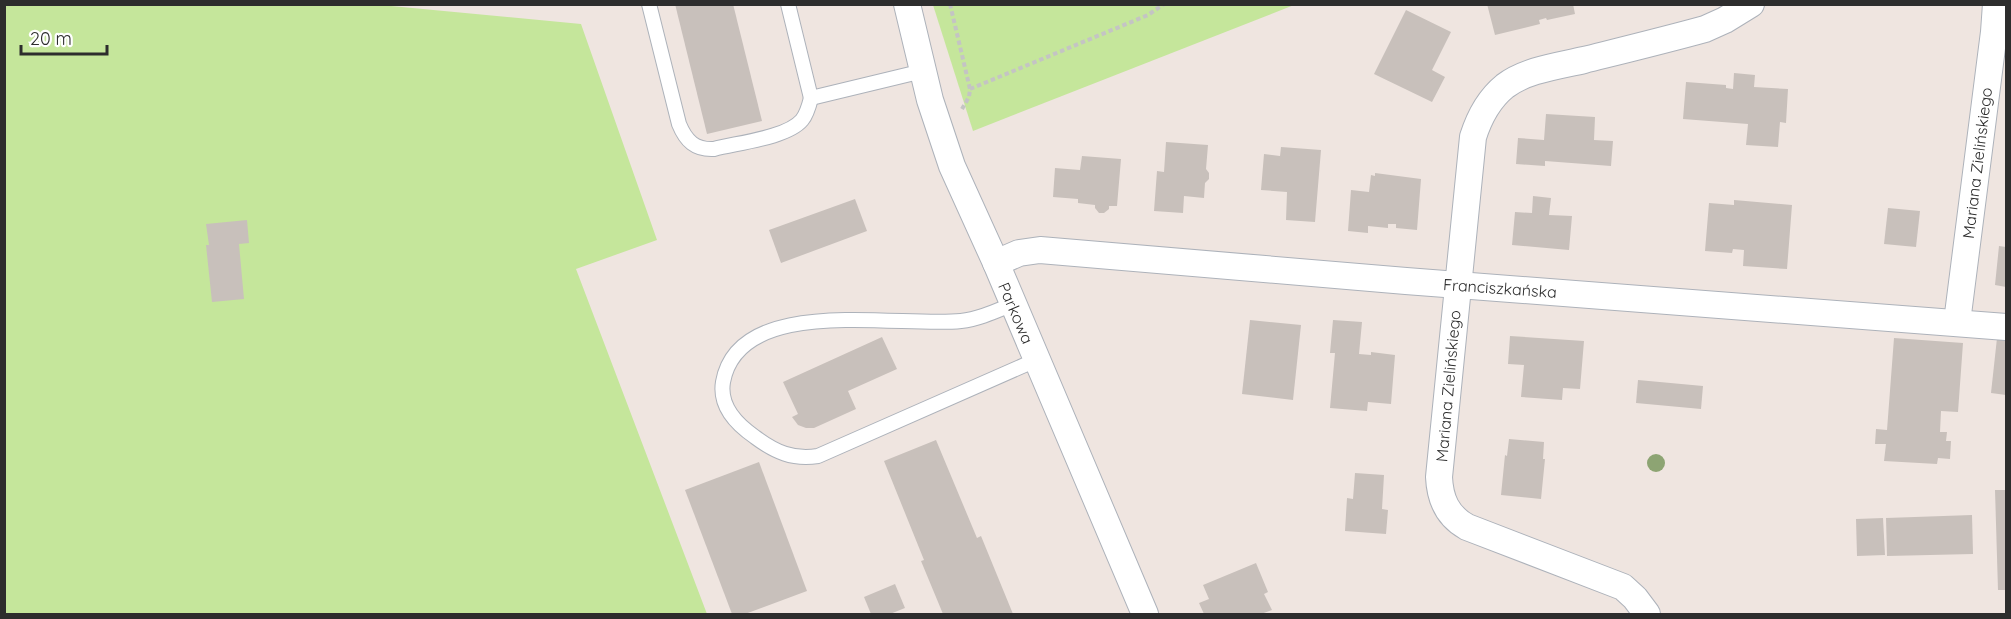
<svg xmlns="http://www.w3.org/2000/svg" width="2011" height="619" font-family="Quicksand,sans-serif">
<style>
.green{fill:#c5e69b}
.building{fill:#c8c0bb}
.lines{fill:none;stroke-linecap:round;stroke-linejoin:round}
.service-casing{stroke:#adb2ba;stroke-width:16}
.minor-casing{stroke:#adb2ba;stroke-width:28}
.path{stroke:#c4c4c4;stroke-width:4;stroke-dasharray:4.5 3;stroke-linecap:butt}
.service{stroke:#fff;stroke-width:14}
.minor{stroke:#fff;stroke-width:26}
.tree{fill:#8da473}
.labels{text-anchor:middle;stroke-width:4.5;stroke-linejoin:round;paint-order:stroke}
.street-label{font-size:16px;fill:#2d2d2d;stroke:#fff}
</style>
<rect width="100%" height="100%" fill="#efe5e0"/>
<g class="green">
<path d="M 370,4 L 581,24 L 657,240 L 576,269 L 707,614 L 5,614 L 4,5 Z"/>
<path d="M 933,5 L 933,4 L 1294,5 L 973,131 Z"/>
</g>
<g class="building">
<path d="M 675,4 L 733,4 L 762,121 L 707,134 Z"/>
<path d="M 1487,4 L 1573,4 L 1575,14 L 1547,20 L 1546,18 L 1539,20 L 1540,24 L 1495,35 Z"/>
<path d="M 1406,10 L 1451,32 L 1432,70 L 1445,77 L 1432,102 L 1374,74 Z"/>
<path d="M 1734,73 L 1755,75 L 1754,87 L 1788,89 L 1786,123 L 1780,122 L 1778,147 L 1746,145 L 1748,124 L 1683,119 L 1686,82 L 1726,85 L 1726,88 L 1733,89 Z"/>
<path d="M 1546,114 L 1595,117 L 1594,140 L 1613,141 L 1611,166 L 1545,161 L 1545,166 L 1516,164 L 1518,138 L 1544,140 Z"/>
<path d="M 1166,142 L 1208,145 L 1206,169 L 1209,173 L 1209,179 L 1205,183 L 1204,198 L 1184,196 L 1183,213 L 1154,211 L 1157,171 L 1164,172 Z"/>
<path d="M 1281,147 L 1321,150 L 1315,222 L 1286,220 L 1287,192 L 1261,190 L 1264,154 L 1280,156 Z"/>
<path d="M 1082,156 L 1121,159 L 1117,206 L 1109,206 L 1109,209 L 1104,213 L 1099,213 L 1095,208 L 1095,205 L 1078,203 L 1078,199 L 1053,197 L 1055,168 L 1080,170 Z"/>
<path d="M 1375,173 L 1421,179 L 1417,230 L 1396,228 L 1396,224 L 1388,224 L 1388,228 L 1368,226 L 1368,233 L 1348,231 L 1351,190 L 1369,192 L 1371,175 L 1375,176 Z"/>
<path d="M 1533,196 L 1551,198 L 1549,215 L 1572,216 L 1569,250 L 1512,245 L 1515,212 L 1532,213 Z"/>
<path d="M 855,199 L 867,231 L 781,263 L 769,230 Z"/>
<path d="M 1734,200 L 1792,205 L 1787,269 L 1743,266 L 1744,250 L 1733,249 L 1732,253 L 1705,251 L 1709,203 L 1734,205 Z"/>
<path d="M 1888,208 L 1920,211 L 1916,247 L 1884,244 Z"/>
<path d="M 247,220 L 249,243 L 239,244 L 244,299 L 212,302 L 206,245 L 209,245 L 206,224 Z"/>
<path d="M 1999,246 L 2006,247 L 2006,287 L 1995,285 Z"/>
<path d="M 1250,320 L 1301,325 L 1293,400 L 1242,394 Z"/>
<path d="M 1333,320 L 1362,322 L 1359,354 L 1371,355 L 1371,352 L 1395,355 L 1391,404 L 1368,402 L 1367,411 L 1330,408 L 1335,353 L 1330,353 Z"/>
<path d="M 1510,336 L 1584,341 L 1580,389 L 1563,388 L 1562,400 L 1521,397 L 1524,365 L 1508,364 Z"/>
<path d="M 882,337 L 897,369 L 848,391 L 856,409 L 814,428 L 806,428 L 798,425 L 792,417 L 798,414 L 783,382 Z"/>
<path d="M 1894,338 L 1963,343 L 1958,412 L 1941,411 L 1940,432 L 1947,432 L 1946,441 L 1951,441 L 1950,459 L 1938,458 L 1937,464 L 1884,461 L 1886,444 L 1875,444 L 1876,429 L 1887,430 Z"/>
<path d="M 1997,338 L 2006,339 L 2006,395 L 1991,393 Z"/>
<path d="M 1638,380 L 1703,386 L 1701,409 L 1636,403 Z"/>
<path d="M 1509,439 L 1544,442 L 1543,459 L 1545,459 L 1541,499 L 1501,495 L 1505,455 L 1507,456 Z"/>
<path d="M 936,440 L 977,538 L 981,536 L 1013,614 L 943,614 L 921,561 L 924,560 L 884,461 Z"/>
<path d="M 759,462 L 807,591 L 745,614 L 732,614 L 685,490 Z"/>
<path d="M 1355,473 L 1384,475 L 1382,509 L 1388,510 L 1386,534 L 1345,531 L 1347,498 L 1353,499 Z"/>
<path d="M 1995,490 L 2006,490 L 2006,590 L 1998,590 Z"/>
<path d="M 1972,515 L 1973,554 L 1887,556 L 1886,518 Z"/>
<path d="M 1883,518 L 1885,555 L 1857,556 L 1856,519 Z"/>
<path d="M 1256,563 L 1268,592 L 1264,594 L 1272,610 L 1261,614 L 1204,614 L 1199,603 L 1209,599 L 1203,585 Z"/>
<path d="M 895,584 L 905,608 L 890,614 L 871,614 L 864,597 Z"/>
</g>
<g class="lines">
<g class="service-casing">
<g id="service">
<path d="M 649,4 L 679,124 C 686,141 695,150 714,149 C 736,143 787,138 802,120 C 807,114 809,106 811,98"/>
<path d="M 788,4 L 811,98 L 923,71"/>
<path d="M 1013,304 C 996,311 979,319 961,321 C 900,328 739,293 723,382 C 719,406 736,424 755,437 C 775,452 793,460 818,456 L 1036,360"/>
</g>
</g>
<g class="minor-casing">
<g id="minor">
<path d="M 907,4 L 930,100 L 952,166 L 996,263 L 1145,614"/>
<path d="M 996,263 L 1019,253 L 1040,250 L 1406,281 L 2006,327"/>
<path d="M 1957,322 L 1994,32 L 1996,4"/>
<path d="M 1647,614 L 1635,598 L 1623,587 L 1467,527 C 1447,516 1440,499 1439,477 L 1473,137 C 1479,118 1489,99 1505,86 C 1526,70 1558,66 1584,60 C 1624,50 1665,40 1705,29 L 1725,20 L 1751,4"/>
</g>
</g>
<g class="path">
<path d="M 950,4 L 970,89 L 969,97 L 962,109"/>
<path d="M 970,89 L 1148,15 L 1164,4"/>
</g>
<use href="#service" class="service"/>
<use href="#minor" class="minor"/>
</g>
<circle class="tree" cx="1656" cy="463" r="9"/>
<g class="labels">
<g class="street-label">
<text transform="translate(1977 163) rotate(-83)" y="6">Mariana Zielińskiego</text>
<text transform="translate(1500 288) rotate(4)" y="6">Franciszkańska</text>
<text transform="translate(1016 313) rotate(67)" y="6">Parkowa</text>
<text transform="translate(1448 386) rotate(-85)" y="6">Mariana Zielińskiego</text>
</g>
</g>
<rect width="2011" height="619" fill="none" stroke="#2d2d2d" stroke-width="12"/>
<path d="M21 45v9h86v-9" fill="none" stroke="#2d2d2d" stroke-width="3"/>
<text x="30" y="45" font-size="18" fill="#2d2d2d" stroke="#ffffff" stroke-width="4.5" paint-order="stroke">20 m</text>
</svg>
